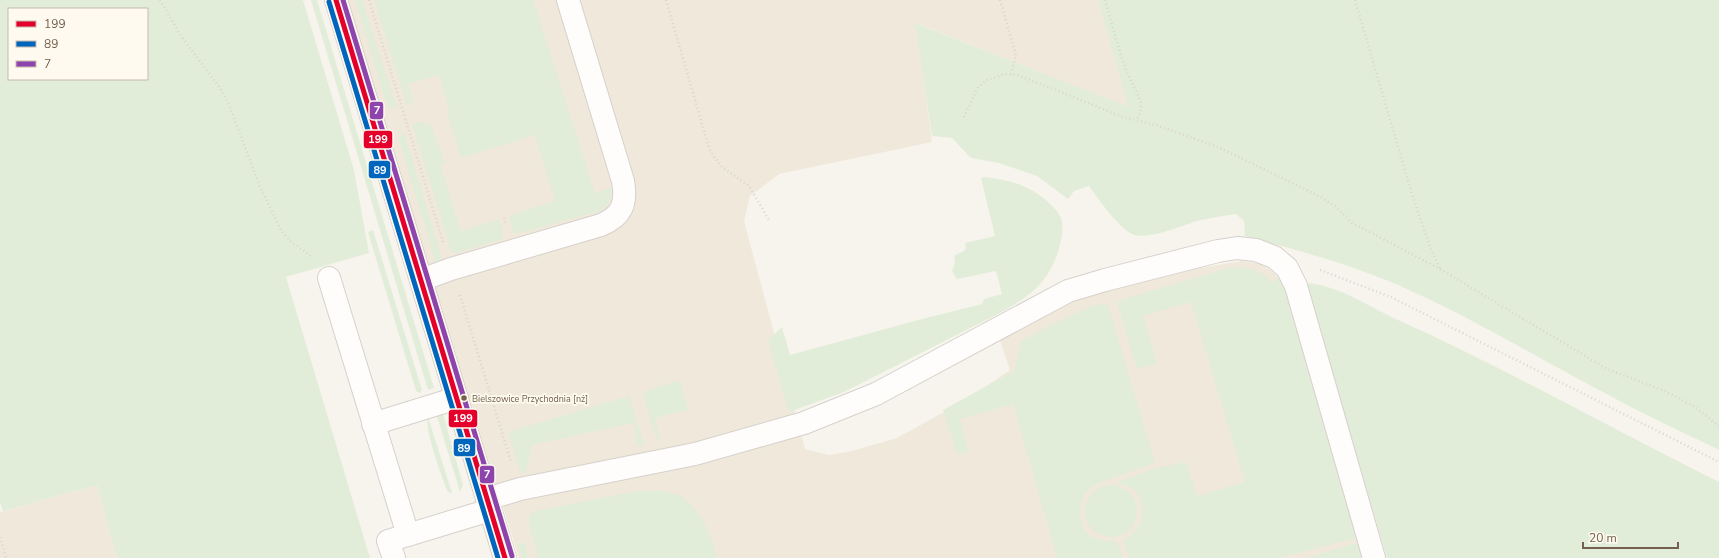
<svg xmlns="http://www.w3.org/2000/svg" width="1719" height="558" font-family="'Nunito Sans',sans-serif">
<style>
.residential{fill:#efe8db}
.green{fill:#e2edd9;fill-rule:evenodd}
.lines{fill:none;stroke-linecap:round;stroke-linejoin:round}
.minor-casing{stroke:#d6d1cb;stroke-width:24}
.path{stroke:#d9d4cf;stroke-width:2.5;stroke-dasharray:1 3;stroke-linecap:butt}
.minor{stroke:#fefdfc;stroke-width:22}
.bus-1-casing{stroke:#fefaef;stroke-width:8}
.bus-2-casing{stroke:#fefaef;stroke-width:8}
.bus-3-casing{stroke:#fefaef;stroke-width:8}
.bus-1{stroke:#e4002b;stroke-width:5}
.bus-2{stroke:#0065bd;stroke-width:5}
.bus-3{stroke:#8e44ad;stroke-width:5}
.bus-dot{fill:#74604e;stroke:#fefaef;stroke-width:1.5}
.labels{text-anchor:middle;stroke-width:3.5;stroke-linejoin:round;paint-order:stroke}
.bus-label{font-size:9px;fill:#74604e;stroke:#fefaef;text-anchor:start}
.line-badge{stroke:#fefaef;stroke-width:1.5}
.badge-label{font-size:11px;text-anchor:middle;font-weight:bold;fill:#fff}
</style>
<rect width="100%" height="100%" fill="#f7f4ed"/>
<g class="residential">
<path d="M 347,0 L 1098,0 L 1130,108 L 916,23 L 932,142 L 779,174 L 750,196 L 744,221 L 805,449 L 829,455 L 852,451 L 897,438 L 966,400 L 1010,370 L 999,337 L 1083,295 L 1128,280 L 1242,261 L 1261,264 L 1274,273 L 1283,284 L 1364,558 L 519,558 L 430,277 Z"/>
<path d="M 97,485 L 117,558 L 0,558 L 0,512 Z"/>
</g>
<g class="green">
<path d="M 0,0 L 303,0 L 354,170 L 369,253 L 286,277 L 370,558 L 117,558 L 97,485 L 3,511 L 0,502 ZM 9,9 L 147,9 L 147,79 L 9,79 Z"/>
<path d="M 311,0 L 317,0 L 434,388 L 428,390 Z"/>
<path d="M 355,0 L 362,0 L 397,109 L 387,105 Z"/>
<path d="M 374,0 L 533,0 L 595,193 L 611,188 C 612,199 608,206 600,211 L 516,234 L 513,231 L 509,216 L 555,201 L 535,135 L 461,158 L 447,113 L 449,108 L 439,75 L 408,84 L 414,103 L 407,105 Z"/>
<path d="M 1098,0 L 1719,0 L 1719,450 C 1685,433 1649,417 1616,399 C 1543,361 1473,318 1398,285 C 1349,264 1297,250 1245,236 L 1244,221 L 1236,214 C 1223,216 1209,218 1197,221 C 1181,226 1146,241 1132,234 C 1119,228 1098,199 1089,186 L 1074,191 L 1068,199 L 1037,176 L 999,163 L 971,158 L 952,138 L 932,136 L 915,23 L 1129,107 Z"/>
<path d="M 419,122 L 429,124 L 432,128 L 445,163 L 440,165 L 461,231 L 499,219 L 503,234 L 500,240 L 456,253 L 451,251 L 412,124 Z"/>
<path d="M 404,131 L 443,263 L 435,261 L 399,140 Z"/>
<path d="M 983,177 C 1007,179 1029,185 1047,201 C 1052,206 1058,211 1061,218 C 1066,230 1057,259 1050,270 C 1038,292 1015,305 994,316 L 844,392 L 789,412 L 768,340 L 782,327 L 790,355 L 922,319 L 982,304 L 984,299 L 1002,294 L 996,271 L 957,279 L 952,271 L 955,262 L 954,256 L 964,251 L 966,248 L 965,243 L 995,236 L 981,178 Z"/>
<path d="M 373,230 L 422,390 L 420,393 L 416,391 L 368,232 Z"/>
<path d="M 1229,268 C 1246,266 1262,270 1273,283 L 1279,277 L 1286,288 L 1359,537 L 1279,558 L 1129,558 L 1123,540 C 1126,538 1131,536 1133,533 C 1147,520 1146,493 1127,486 C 1123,484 1119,484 1115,483 L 1156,468 L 1186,462 L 1197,496 L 1245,482 L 1191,302 L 1143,316 L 1157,363 L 1137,369 L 1117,303 L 1123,299 Z"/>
<path d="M 1309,283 C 1342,287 1369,307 1398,320 C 1507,369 1612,429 1719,482 L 1719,558 L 1387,558 L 1307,288 Z"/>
<path d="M 1097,304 L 1108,305 L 1155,463 L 1099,483 C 1094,486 1089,488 1086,492 C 1077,503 1079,527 1090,536 C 1099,542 1109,539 1117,542 L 1123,558 L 1057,558 L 1013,404 L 960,419 L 969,452 L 957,454 L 943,410 L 1014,371 L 1021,341 L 1052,324 Z"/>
<path d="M 680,380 L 688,410 L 655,418 L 660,442 C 653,435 646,403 643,392 Z"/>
<path d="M 629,396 L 644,445 L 638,446 L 633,423 L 532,445 L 526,472 L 521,474 L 508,432 Z"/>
<path d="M 443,414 L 463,485 L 460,492 L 437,416 Z"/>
<path d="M 428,417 L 452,493 L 448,492 L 446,488 C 441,474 424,428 428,417 Z"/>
<circle cx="1111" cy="511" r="26"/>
<path d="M 637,491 C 651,491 669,489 682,497 C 702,510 711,536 717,558 L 538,558 L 528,520 L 532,512 L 555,507 Z"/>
<path d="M 524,542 L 529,558 L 522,558 L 518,544 Z"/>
<path d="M 1360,542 L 1365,558 L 1307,558 L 1314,556 Z"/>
</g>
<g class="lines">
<g class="minor-casing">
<g id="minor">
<path d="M 336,0 L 505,558"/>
<path d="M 329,278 L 408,535"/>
<path d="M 421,280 L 451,269 L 601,225 C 622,216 627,204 623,181 L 568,0"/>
<path d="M 373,424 L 457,398"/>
<path d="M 487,499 L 520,489 L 695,454 L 804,423 L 876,394 L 1068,291 L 1105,280 L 1218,251 L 1237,248 L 1256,250 L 1274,257 L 1287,268 L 1296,286 L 1374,558"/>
<path d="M 394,558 L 388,541 L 490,510"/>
</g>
</g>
<g class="path">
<path d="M 160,0 L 181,36 L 220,88 L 228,102 L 260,187 L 281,230 L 289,240 L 312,257"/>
<path d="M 369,0 L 443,242"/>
<path d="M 666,0 L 709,148 L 714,157 L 722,167 L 749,186 L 769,220"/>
<path d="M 1000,0 L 1016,55 L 1011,74"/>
<path d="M 1105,0 C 1112,24 1118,48 1127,72 C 1131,83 1140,94 1141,106 C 1141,112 1139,116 1136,120"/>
<path d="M 1355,0 L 1411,191 L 1431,250 L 1440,268"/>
<path d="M 964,117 L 978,87 L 987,80 L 1005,74 L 1017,75 L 1056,90 L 1123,117 L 1156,125 L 1218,147 L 1319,196 L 1335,206 L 1352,223 L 1360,227 L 1440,269 L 1607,369 L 1665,391 L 1695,407 L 1719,426"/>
<path d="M 504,218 L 506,224"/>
<path d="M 1320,270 L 1391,297 L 1719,462"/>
<path d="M 460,295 L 511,462"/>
<path d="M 0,537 L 6,558"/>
</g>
<use href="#minor" class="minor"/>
<g class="bus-1-casing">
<path id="bus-1" d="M 336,0 L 505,558"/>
</g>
<g class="bus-2-casing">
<path id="bus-2" d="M 329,2 L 498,558"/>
</g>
<g class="bus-3-casing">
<path id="bus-3" d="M 343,0 L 512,556"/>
</g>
<use href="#bus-1" class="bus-1"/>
<use href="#bus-2" class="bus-2"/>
<use href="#bus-3" class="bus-3"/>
</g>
<circle class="bus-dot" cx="464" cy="398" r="3.5"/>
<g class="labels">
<g class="bus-label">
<text x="472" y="402">Bielszowice Przychodnia [nż]</text>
</g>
</g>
<g class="line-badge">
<rect x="369" y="101" width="15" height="19" rx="4" fill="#8e44ad"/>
<rect x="363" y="130" width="30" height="19" rx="4" fill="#e4002b"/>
<rect x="368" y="160" width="23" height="19" rx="4" fill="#0065bd"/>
<rect x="448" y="409" width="30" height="19" rx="4" fill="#e4002b"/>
<rect x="453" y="438" width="23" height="19" rx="4" fill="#0065bd"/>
<rect x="479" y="465" width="16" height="19" rx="4" fill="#8e44ad"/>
</g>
<g class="badge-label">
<text x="377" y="114">7</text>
<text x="378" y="143">199</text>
<text x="380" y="174">89</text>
<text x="463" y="422">199</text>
<text x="464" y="452">89</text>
<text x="487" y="478">7</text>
</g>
<rect x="8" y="8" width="140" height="72" fill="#fefaef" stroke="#c7bcaf"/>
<rect x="16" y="21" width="20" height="6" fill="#e4002b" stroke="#c7bcaf"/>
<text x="44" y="28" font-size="12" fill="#74604e">199</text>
<rect x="16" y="41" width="20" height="6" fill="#0065bd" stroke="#c7bcaf"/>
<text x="44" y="48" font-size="12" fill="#74604e">89</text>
<rect x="16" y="61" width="20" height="6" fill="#8e44ad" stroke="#c7bcaf"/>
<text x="44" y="68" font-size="12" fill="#74604e">7</text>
<path d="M1583 542v6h95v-6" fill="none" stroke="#74604e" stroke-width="2"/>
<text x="1589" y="542" font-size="12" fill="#74604e" stroke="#fefaef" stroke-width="3" paint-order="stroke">20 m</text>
</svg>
